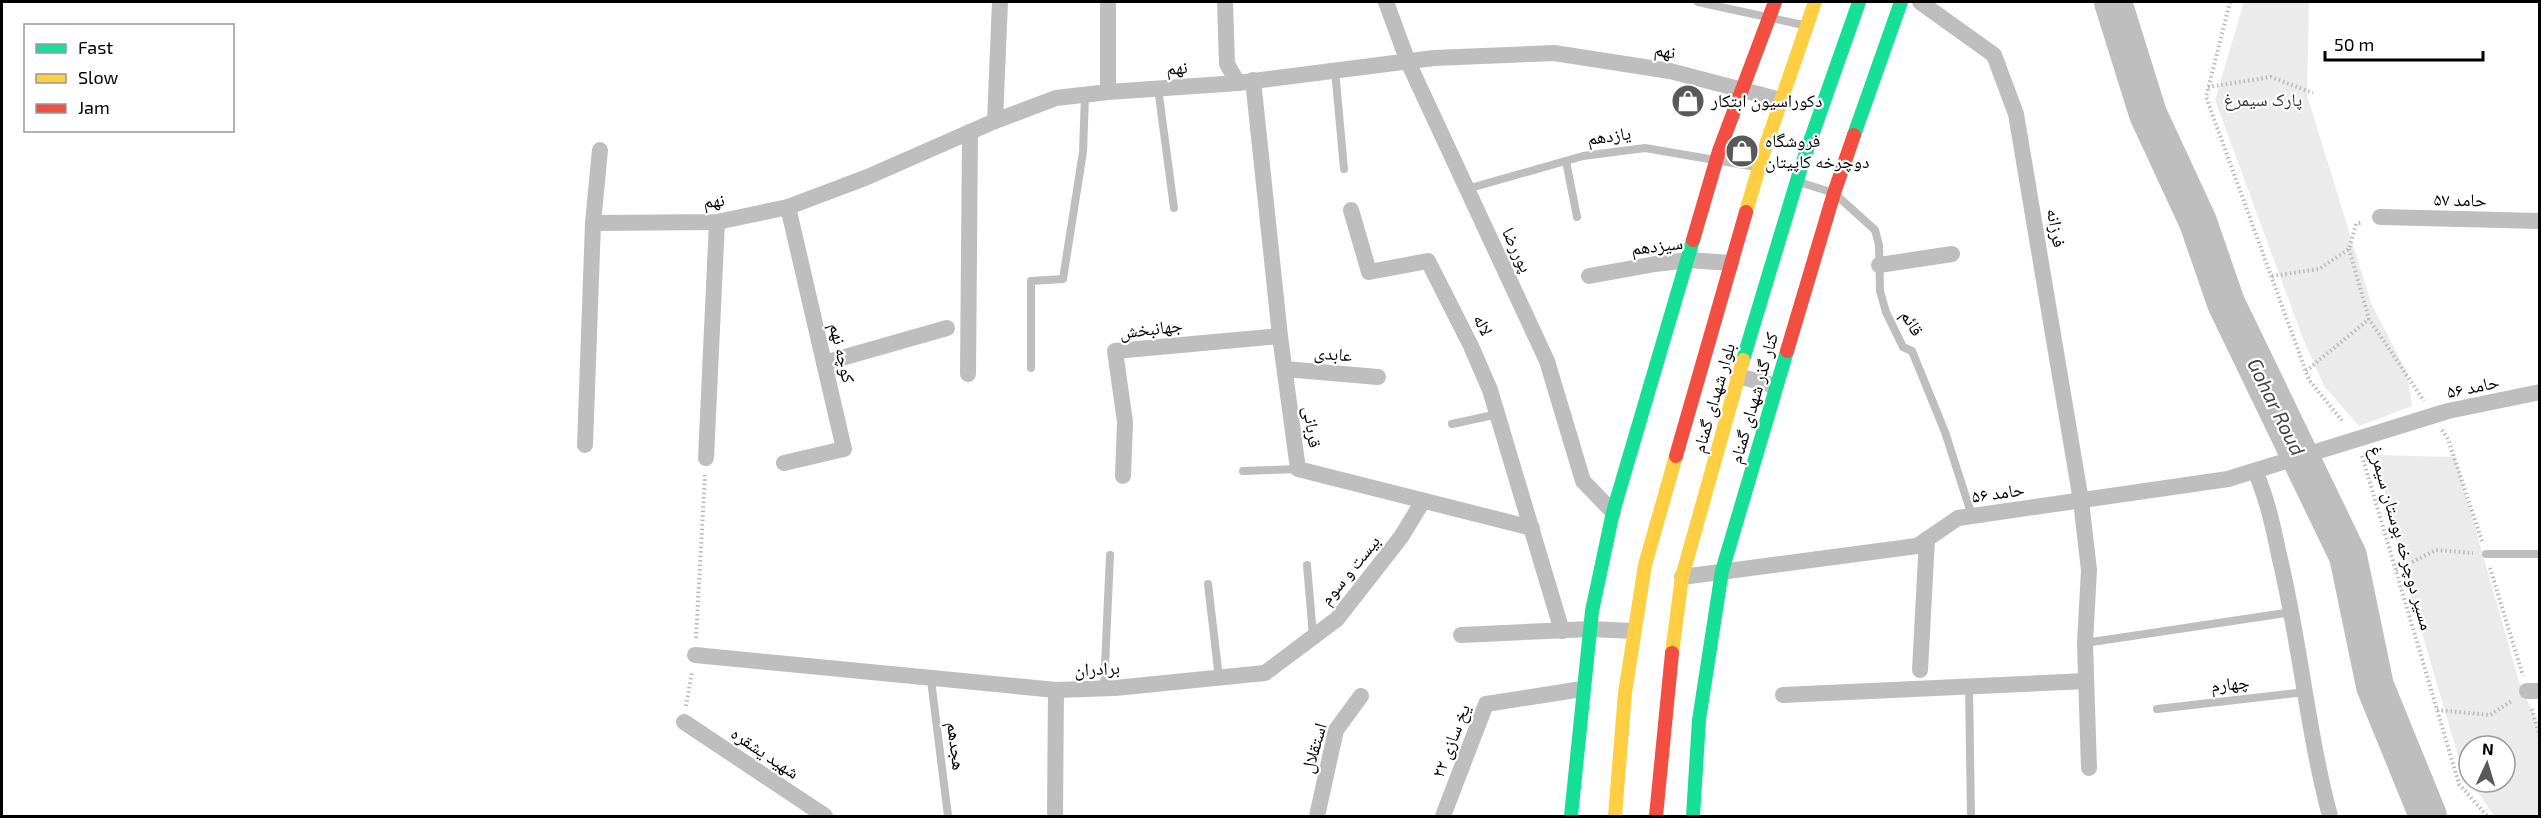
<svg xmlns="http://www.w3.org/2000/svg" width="2541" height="818" font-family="'Exo 2','Noto Naskh Arabic',sans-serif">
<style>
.green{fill:#ebebeb}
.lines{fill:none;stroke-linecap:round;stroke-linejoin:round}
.river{stroke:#bebebe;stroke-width:38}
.path{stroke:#b9b9b9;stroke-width:4;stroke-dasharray:1.5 3;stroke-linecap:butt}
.lane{stroke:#bebebe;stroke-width:8}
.street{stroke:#bebebe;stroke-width:16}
.fast{stroke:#16e098;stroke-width:14}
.slow{stroke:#ffcf43;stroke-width:14}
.jam{stroke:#f24e42;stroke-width:14}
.labels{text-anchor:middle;stroke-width:4.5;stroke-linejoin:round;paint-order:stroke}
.street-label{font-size:18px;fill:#000;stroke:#fff}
.park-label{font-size:18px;fill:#323232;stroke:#fff}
.poi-label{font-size:18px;fill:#000;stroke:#fff;text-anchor:start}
.water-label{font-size:20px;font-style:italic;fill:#434343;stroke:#fff}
</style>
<rect width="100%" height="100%" fill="#fff"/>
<g class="green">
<path d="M 2244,2 L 2309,2 L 2307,95 L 2371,303 L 2407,373 L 2412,406 L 2359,426 L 2324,386 L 2302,336 L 2215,100 Z"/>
<path d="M 2376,455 L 2455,457 L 2521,688 L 2539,724 L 2539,816 L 2494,816 L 2471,782 L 2505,782 L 2505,746 L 2469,746 L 2469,780 L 2462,769 L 2404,572 Z"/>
</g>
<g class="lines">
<path class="river" d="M 2113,2 L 2148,114 L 2198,222 L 2226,303 L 2348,556 L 2375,686 L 2428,816"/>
<g class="path">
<path d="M 2230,2 L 2206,97 L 2309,380 L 2344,423"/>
<path d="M 2208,87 L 2271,77 L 2313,93"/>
<path d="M 2349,249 L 2369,319 L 2424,401"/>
<path d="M 2272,276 L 2319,269 L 2349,249 L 2356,224 L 2363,222"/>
<path d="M 2306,371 L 2369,319"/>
<path d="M 2442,430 L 2448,439 L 2482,541"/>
<path d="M 2362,456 L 2459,784 L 2487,816"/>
<path d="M 2490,568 L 2523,676"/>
<path d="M 2396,570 L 2436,550 L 2473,553"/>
<path d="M 696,638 L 705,475"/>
<path d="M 686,706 L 692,672"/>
<path d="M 2532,709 L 2540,738"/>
<path d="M 2437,710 L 2490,715 L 2513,700"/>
</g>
<g class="lane">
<path d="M 1698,2 L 1803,25"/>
<path d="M 1335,70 L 1344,169"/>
<path d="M 1158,88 L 1174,208"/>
<path d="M 1566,161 L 1577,217"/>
<path d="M 1802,183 L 1834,193 L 1875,230 L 1879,245 L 1880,291 L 1886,312 L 1903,347 L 1912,351 L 1945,432 L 1972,516"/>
<path d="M 1467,189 L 1583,156 L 1645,148 L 1756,167"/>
<path d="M 1031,368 L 1031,281 L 1063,279 L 1083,152 L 1085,95"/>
<path d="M 1452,424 L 1498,414"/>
<path d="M 1243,471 L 1298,469"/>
<path d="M 2486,554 L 2540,554"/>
<path d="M 1307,565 L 1313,636"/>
<path d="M 1208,584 L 1219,678"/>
<path d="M 2085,643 L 2292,612"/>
<path d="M 931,680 L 948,816"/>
<path d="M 1969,685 L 1971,816"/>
<path d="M 1104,688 L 1110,555"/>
<path d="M 2157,709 L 2305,692"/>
</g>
<g class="street">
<path d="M 1108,2 L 1108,92"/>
<path d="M 1225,2 L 1227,64 L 1238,83"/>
<path d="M 1386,2 L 1408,62 L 1547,361 L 1583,481 L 1613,512"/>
<path d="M 1920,2 L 1994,55 L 2016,114 L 2081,501 L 2089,570 L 2085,643 L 2089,768"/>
<path d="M 1253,80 L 1280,336 L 1298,469 L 1532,528"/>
<path d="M 995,121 L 1000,2"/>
<path d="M 1351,210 L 1369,272 L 1428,261 L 1471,346 L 1490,390 L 1562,631"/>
<path d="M 2380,217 L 2540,221"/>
<path d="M 593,223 L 717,222 L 788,207 L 865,178 L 995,121 L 1056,98 L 1108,92 L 1238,83 L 1434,58 L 1554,53 L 1670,71 L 1781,100"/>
<path d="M 1879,265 L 1952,254"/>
<path d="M 1589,276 L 1655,264 L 1689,260 L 1731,263"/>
<path d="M 824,363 L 947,328"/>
<path d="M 1285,369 L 1378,377"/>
<path d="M 968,374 L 970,132"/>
<path d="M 1738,376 L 1776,386"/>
<path d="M 585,445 L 593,223 L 600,150"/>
<path d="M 706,458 L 717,222"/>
<path d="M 784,463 L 844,449 L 788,207"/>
<path d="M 2255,471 C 2267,498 2273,526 2279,555 C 2300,641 2307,730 2330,816"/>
<path d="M 1123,476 L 1125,422 L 1115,351 L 1280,336"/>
<path d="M 1682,577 L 1917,546 L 1958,518 L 2228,479 L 2448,411 L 2540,392"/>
<path d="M 1461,635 L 1590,629 L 1633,631"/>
<path d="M 695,655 L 1056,690 L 1115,688 L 1265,673 L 1337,619 L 1401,537 L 1423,501"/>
<path d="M 1920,670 L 1927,539"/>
<path d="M 2527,691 L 2540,691"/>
<path d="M 1783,695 L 2086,681"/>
<path d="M 684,722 L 825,816"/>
<path d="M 1055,816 L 1056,690"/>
<path d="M 1317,816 L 1336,730 L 1361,696"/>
<path d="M 1443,816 L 1486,704 L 1582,689"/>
</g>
<g class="fast">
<path d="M 1854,135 L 1901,2"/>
<path d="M 1743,360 L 1802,164 L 1859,2"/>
<path d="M 1571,816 L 1592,611 L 1613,512 L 1693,240"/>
<path d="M 1693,816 L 1699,720 L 1722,571 L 1787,351"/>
</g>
<g class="slow">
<path d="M 1746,212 L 1763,154 L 1815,2"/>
<path d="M 1672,653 L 1682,577 L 1743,360"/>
<path d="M 1615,816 L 1625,693 L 1645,565 L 1676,456"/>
</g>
<g class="jam">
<path d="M 1693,240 L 1719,151 L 1775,2"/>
<path d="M 1787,351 L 1834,193 L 1854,135"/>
<path d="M 1676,456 L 1746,212"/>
<path d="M 1656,816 L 1672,653"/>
</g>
</g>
<defs>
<g id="shop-disc" transform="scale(1.725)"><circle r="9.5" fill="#595959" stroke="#fff"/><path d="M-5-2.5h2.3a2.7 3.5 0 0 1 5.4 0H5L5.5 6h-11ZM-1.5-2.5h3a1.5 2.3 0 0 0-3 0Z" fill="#fff"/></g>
</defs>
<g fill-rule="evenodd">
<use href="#shop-disc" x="1688" y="101"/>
<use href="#shop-disc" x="1742" y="151"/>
</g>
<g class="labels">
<g class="street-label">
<text transform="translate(1665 51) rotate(10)" y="6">نهم</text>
<text transform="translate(1177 68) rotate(-4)" y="6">نهم</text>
<text transform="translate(1609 136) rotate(-8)" y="6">یازدهم</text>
<text transform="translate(2460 200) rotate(1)" y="6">حامد ۵۷</text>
<text transform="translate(714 201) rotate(-6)" y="6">نهم</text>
<text transform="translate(2056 228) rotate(80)" y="6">فرزانه</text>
<text transform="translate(1657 246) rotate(-7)" y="6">سیزدهم</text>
<text transform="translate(1517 250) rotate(65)" y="6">پوررضا</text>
<text transform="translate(1912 323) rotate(59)" y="6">قائم</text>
<text transform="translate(1483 325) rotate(64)" y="6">لاله</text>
<text transform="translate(1151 329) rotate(-7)" y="6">جهانبخش</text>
<text transform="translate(842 353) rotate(77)" y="6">کوچه نهم</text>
<text transform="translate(1333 354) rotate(5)" y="6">عابدی</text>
<text transform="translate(2473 387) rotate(-12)" y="6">حامد ۵۶</text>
<text transform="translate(1714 398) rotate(-74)" y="6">بلوار شهدای گمنام</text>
<text transform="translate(1754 398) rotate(-74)" y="6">کنار گذر شهدای گمنام</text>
<text transform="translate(1312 427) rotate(82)" y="6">قربانی</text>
<text transform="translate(1998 493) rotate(-8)" y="6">حامد ۵۶</text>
<text transform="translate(2401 538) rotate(74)" y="6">مسیر دوچرخه بوستان سیمرغ</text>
<text transform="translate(1350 570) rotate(-51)" y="6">بیست و سوم</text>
<text transform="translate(1097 669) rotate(-3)" y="6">برادران</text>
<text transform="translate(2230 684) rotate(-6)" y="6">چهارم</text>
<text transform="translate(1451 741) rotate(-69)" y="6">یخ سازی ۲۲</text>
<text transform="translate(956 746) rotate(83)" y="6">هجدهم</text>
<text transform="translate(1314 748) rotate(-74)" y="6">استقلال</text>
<text transform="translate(765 753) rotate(34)" y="6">شهید یشقره</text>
</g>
<g class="park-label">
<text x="2263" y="106">پارک سیمرغ</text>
</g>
<g class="poi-label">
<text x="1711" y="107">دکوراسیون ابتکار</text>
<text x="1765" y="147">فروشگاه<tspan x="1765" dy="21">دوچرخه کاپیتان</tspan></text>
</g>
<g class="water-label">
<text transform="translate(2276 407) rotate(64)" y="7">Gohar Roud</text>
</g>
</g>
<rect width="2541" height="818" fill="none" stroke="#000000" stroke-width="6"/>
<rect x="24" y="24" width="210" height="108" fill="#ffffff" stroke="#999999" stroke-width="1.5"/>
<rect x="36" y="44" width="30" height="9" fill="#16e098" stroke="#999999" stroke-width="1.5"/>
<text x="78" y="54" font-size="18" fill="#000000">Fast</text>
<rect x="36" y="74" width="30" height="9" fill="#ffcf43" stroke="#999999" stroke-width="1.5"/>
<text x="78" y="84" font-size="18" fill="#000000">Slow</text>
<rect x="36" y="104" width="30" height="9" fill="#f24e42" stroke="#999999" stroke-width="1.5"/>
<text x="78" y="114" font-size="18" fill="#000000">Jam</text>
<g transform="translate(2487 764) rotate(4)"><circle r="28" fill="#ffffff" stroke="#999999" stroke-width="1.5"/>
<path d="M0-4.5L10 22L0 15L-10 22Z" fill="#595959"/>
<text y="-9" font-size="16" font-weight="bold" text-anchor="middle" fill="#000000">N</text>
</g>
<path d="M2325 51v9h158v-9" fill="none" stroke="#000000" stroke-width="3"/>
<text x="2334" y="51" font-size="18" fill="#000000" stroke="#ffffff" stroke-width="4.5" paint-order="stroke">50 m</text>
</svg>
